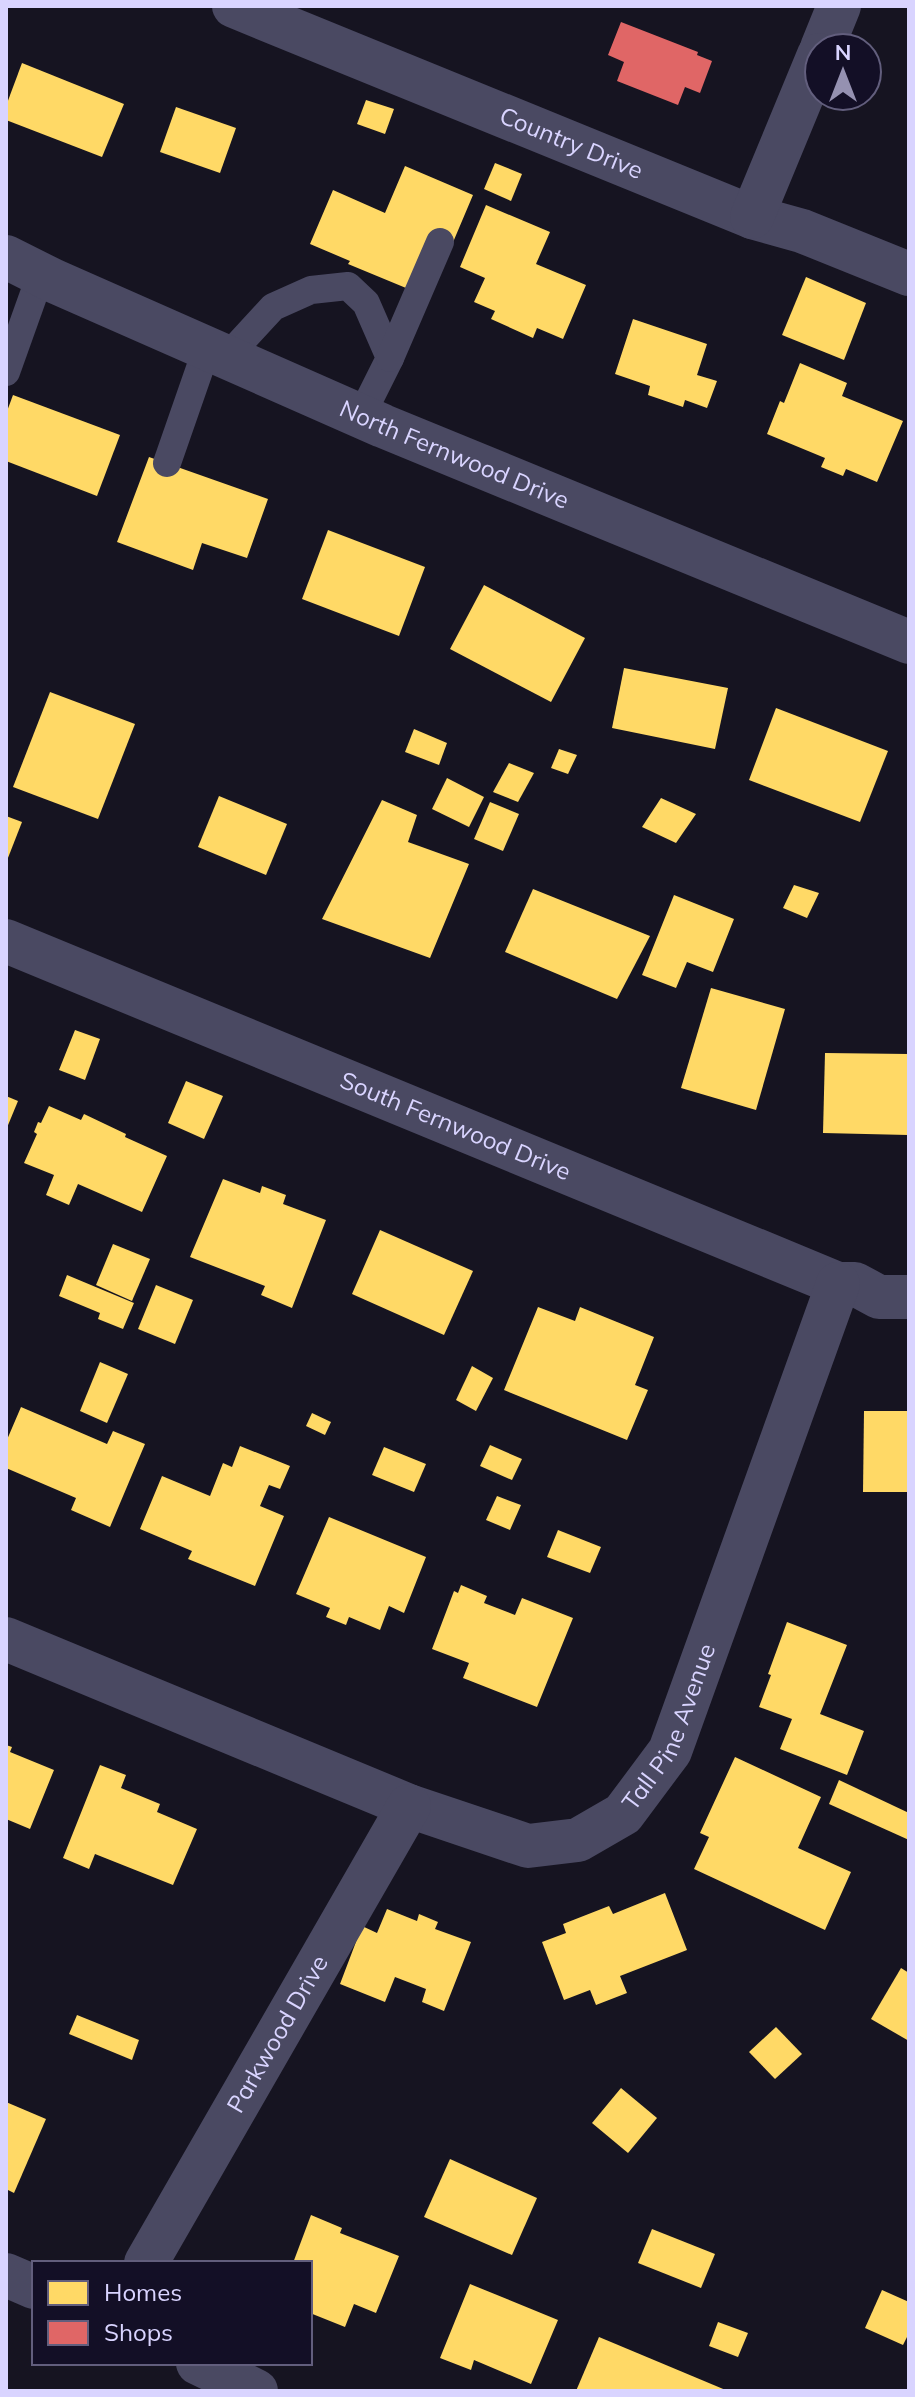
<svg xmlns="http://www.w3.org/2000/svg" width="915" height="2397" font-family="Mulish,sans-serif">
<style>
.homes{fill:#ffd966}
.shops{fill:#e06666}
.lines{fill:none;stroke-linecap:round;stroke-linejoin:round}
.service{stroke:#4a4962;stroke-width:28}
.minor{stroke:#4a4962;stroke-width:44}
.labels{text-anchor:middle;stroke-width:8;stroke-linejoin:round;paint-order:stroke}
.street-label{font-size:24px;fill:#d9d4ff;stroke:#130f26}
</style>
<rect width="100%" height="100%" fill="#161421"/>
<g class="homes">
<path d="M 22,63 L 124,104 L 102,157 L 6,120 L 6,106 Z"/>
<path d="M 366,100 L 394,109 L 385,134 L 357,124 Z"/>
<path d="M 176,107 L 236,128 L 220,173 L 160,152 Z"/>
<path d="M 495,163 L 522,174 L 511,201 L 484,189 Z"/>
<path d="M 405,166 L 473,195 L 451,247 L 406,288 L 348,264 L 350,261 L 310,244 L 333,190 L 385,213 Z"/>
<path d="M 486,205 L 550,232 L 536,264 L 586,285 L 563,339 L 537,328 L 533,338 L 491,319 L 495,311 L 474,302 L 485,278 L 460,267 Z"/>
<path d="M 806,277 L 866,303 L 844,360 L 782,335 Z"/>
<path d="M 633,319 L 707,344 L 697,375 L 717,381 L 707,408 L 685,400 L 683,407 L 648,395 L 650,386 L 615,374 Z"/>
<path d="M 800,363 L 847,383 L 842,396 L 903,421 L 877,482 L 846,469 L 843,476 L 821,467 L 825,458 L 767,434 L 780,401 L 784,403 Z"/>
<path d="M 13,395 L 120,435 L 97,496 L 6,461 L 6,414 Z"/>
<path d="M 149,457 L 268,499 L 247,558 L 202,543 L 193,570 L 117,542 Z"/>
<path d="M 328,530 L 425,567 L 399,636 L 302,599 Z"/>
<path d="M 484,585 L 585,638 L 551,702 L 450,649 Z"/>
<path d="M 624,668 L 728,688 L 715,749 L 612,728 Z"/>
<path d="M 50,692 L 135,724 L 98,819 L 13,787 Z"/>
<path d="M 776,708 L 888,751 L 860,822 L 749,780 Z"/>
<path d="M 414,729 L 447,743 L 439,765 L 405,752 Z"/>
<path d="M 559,749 L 577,755 L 568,774 L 551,768 Z"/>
<path d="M 509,763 L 534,773 L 518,802 L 493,792 Z"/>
<path d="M 447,778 L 484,797 L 469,827 L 432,809 Z"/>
<path d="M 219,796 L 287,824 L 266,875 L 198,847 Z"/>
<path d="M 661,798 L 696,814 L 676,843 L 642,827 Z"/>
<path d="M 382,800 L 417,815 L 408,842 L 469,864 L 430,958 L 322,919 Z"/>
<path d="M 490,802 L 519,814 L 503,851 L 474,839 Z"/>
<path d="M 6,816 L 22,822 L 6,863 Z"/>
<path d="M 794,885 L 819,893 L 807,918 L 783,908 Z"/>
<path d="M 533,889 L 650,936 L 617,999 L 505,952 Z"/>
<path d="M 674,895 L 734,919 L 713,972 L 687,962 L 676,988 L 642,975 Z"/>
<path d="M 711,988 L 785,1009 L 756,1110 L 681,1088 Z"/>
<path d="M 75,1030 L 100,1039 L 85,1080 L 59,1070 Z"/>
<path d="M 825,1053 L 909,1054 L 908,1135 L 823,1133 Z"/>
<path d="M 186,1081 L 223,1096 L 204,1139 L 168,1123 Z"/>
<path d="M 6,1096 L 18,1101 L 6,1130 Z"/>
<path d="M 49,1106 L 81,1120 L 84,1114 L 126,1134 L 125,1137 L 167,1156 L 142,1212 L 78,1184 L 69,1205 L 46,1195 L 54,1175 L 24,1163 L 37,1134 L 34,1132 L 38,1122 L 41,1123 Z"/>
<path d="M 223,1179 L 260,1193 L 262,1186 L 286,1195 L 283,1204 L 326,1220 L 292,1308 L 261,1295 L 265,1286 L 190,1257 Z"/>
<path d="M 380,1230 L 473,1271 L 444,1335 L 352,1294 Z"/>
<path d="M 113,1244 L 150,1259 L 132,1301 L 96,1285 Z"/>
<path d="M 67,1275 L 134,1303 L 123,1329 L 98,1319 L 100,1313 L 59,1296 Z"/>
<path d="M 156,1285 L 193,1300 L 175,1344 L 138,1329 Z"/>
<path d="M 538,1307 L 575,1321 L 580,1307 L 654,1337 L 635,1385 L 648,1390 L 627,1440 L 504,1390 Z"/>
<path d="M 100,1362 L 128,1374 L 107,1423 L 80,1411 Z"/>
<path d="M 472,1366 L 493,1378 L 476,1411 L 456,1400 Z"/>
<path d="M 21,1407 L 107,1444 L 113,1431 L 145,1444 L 110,1527 L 71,1510 L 76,1498 L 6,1468 L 6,1442 Z"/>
<path d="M 864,1411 L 909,1411 L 909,1492 L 863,1492 Z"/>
<path d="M 312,1413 L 331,1422 L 325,1435 L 306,1426 Z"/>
<path d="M 490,1445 L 522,1459 L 512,1480 L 480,1466 Z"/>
<path d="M 240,1446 L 290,1466 L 280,1489 L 269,1485 L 260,1506 L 284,1516 L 255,1586 L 188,1559 L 192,1551 L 140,1529 L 162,1476 L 210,1496 L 223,1463 L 232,1467 Z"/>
<path d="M 384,1447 L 426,1464 L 414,1492 L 372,1475 Z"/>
<path d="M 497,1496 L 521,1505 L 510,1530 L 486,1520 Z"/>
<path d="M 329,1517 L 426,1557 L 404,1613 L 389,1606 L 380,1630 L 349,1617 L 346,1625 L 326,1617 L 330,1608 L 296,1594 Z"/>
<path d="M 558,1530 L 601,1547 L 590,1573 L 547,1557 Z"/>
<path d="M 461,1585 L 487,1596 L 484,1603 L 515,1615 L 522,1598 L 573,1618 L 537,1707 L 463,1678 L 469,1663 L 432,1649 L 454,1591 L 458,1593 Z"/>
<path d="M 787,1622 L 847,1645 L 820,1714 L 864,1731 L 847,1775 L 780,1749 L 792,1719 L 759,1707 L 771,1675 L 768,1674 Z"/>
<path d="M 6,1745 L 12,1747 L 10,1752 L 54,1770 L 30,1829 L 6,1819 Z"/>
<path d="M 735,1757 L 821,1797 L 798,1848 L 851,1872 L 825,1930 L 694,1869 L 709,1837 L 700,1833 Z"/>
<path d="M 100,1765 L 126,1775 L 121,1788 L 160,1804 L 157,1812 L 197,1829 L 173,1885 L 95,1854 L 89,1869 L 63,1858 Z"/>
<path d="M 839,1780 L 909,1813 L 909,1840 L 829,1804 Z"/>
<path d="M 665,1893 L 687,1950 L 620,1976 L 627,1993 L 596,2005 L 590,1990 L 564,2000 L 542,1942 L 566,1933 L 563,1924 L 609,1906 L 613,1914 Z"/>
<path d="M 387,1909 L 417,1921 L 419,1914 L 438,1922 L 435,1929 L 471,1942 L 444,2011 L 422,2002 L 426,1989 L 395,1977 L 385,2002 L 340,1984 L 362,1926 L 377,1933 Z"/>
<path d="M 901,1968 L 909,1973 L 909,2041 L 871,2019 Z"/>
<path d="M 77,2015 L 139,2040 L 132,2060 L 69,2034 Z"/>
<path d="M 776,2027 L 802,2054 L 775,2079 L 749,2052 Z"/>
<path d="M 621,2088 L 657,2118 L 628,2153 L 592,2123 Z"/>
<path d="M 6,2102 L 46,2119 L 14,2193 L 6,2189 Z"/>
<path d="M 450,2159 L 537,2198 L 512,2255 L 424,2217 Z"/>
<path d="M 311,2215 L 342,2228 L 340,2233 L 399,2256 L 376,2313 L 354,2304 L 345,2327 L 310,2313 L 310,2263 L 293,2263 Z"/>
<path d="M 652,2229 L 715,2254 L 701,2288 L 638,2263 Z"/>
<path d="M 470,2284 L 558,2320 L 531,2384 L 474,2360 L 471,2370 L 440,2358 Z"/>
<path d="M 882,2290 L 909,2302 L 909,2333 L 903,2345 L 865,2328 Z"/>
<path d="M 718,2322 L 748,2333 L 738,2357 L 709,2346 Z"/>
<path d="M 599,2337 L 728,2391 L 576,2391 Z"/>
</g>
<path class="shops" d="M 621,22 L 698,52 L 697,55 L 712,61 L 700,93 L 685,87 L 678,105 L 617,81 L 624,62 L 608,55 Z"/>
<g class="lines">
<g class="service">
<path d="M 227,357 L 273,307 L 311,290 L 348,286 L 366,303 L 390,358 L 361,416"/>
<path d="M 390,358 L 440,242"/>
<path d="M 6,372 L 41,274"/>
<path d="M 167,463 L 207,348"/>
</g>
<g class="minor">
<path id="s1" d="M 234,6 L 752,217 L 802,231 L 909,274"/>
<path d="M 822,48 L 839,6"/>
<path d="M 752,217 L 819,55"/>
<path id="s2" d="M 6,257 L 54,281 L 383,426 L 909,642"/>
<path id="s3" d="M 6,941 L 838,1284 L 855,1284 L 879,1297 L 909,1297"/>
<path id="s4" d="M 6,1639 L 409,1806 L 528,1846 L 578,1840 L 623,1814 L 670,1751 L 838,1284"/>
<path id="s5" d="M 146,2263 L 409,1806"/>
<path d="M 6,2275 L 34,2287"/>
<path d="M 198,2363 L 256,2391"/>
</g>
</g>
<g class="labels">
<g class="street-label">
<text dy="8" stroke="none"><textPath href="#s1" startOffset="364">Country Drive</textPath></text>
<text dy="8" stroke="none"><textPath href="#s2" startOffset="490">North Fernwood Drive</textPath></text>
<text dy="8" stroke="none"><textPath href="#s3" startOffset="486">South Fernwood Drive</textPath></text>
<text dy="8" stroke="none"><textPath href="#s4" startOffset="764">Tall Pine Avenue</textPath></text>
<text dy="8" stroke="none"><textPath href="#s5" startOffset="264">Parkwood Drive</textPath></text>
</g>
</g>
<rect width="915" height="2397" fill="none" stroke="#d9d4ff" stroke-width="16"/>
<rect x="32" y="2261" width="280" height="104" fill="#130f26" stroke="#625e7d" stroke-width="2"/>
<rect x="48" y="2281" width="40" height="24" fill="#ffd966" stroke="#625e7d" stroke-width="2"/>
<text x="104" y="2301" font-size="24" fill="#d9d4ff">Homes</text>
<rect x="48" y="2321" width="40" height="24" fill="#e06666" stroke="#625e7d" stroke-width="2"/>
<text x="104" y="2341" font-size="24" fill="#d9d4ff">Shops</text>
<g transform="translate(843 72)"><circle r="38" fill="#130f26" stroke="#625e7d" stroke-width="2"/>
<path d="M0-6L14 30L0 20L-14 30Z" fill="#9591b1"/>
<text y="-12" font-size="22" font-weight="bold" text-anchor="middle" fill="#d9d4ff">N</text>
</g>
</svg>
